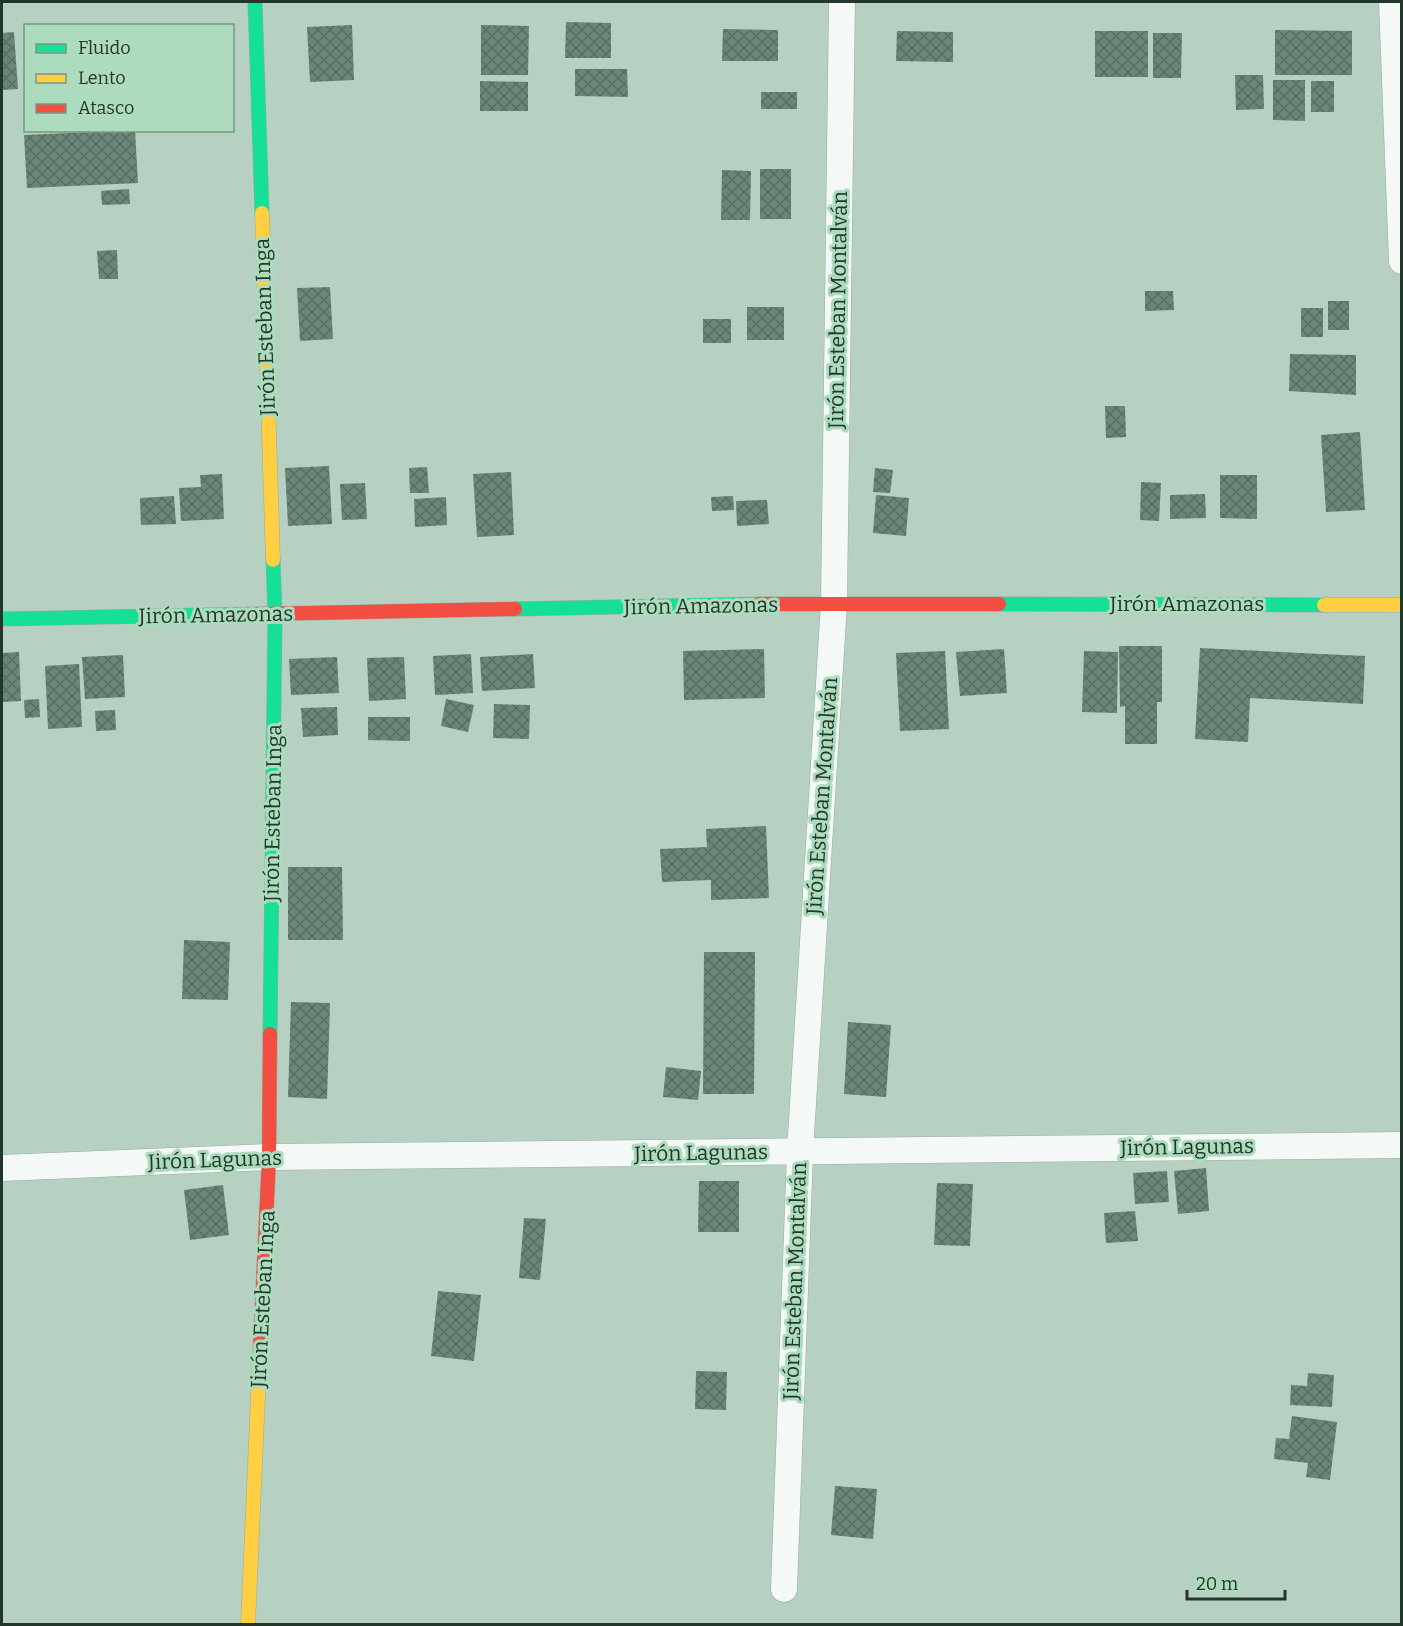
<svg xmlns="http://www.w3.org/2000/svg" width="1403" height="1626" font-family="Bitter,serif">
<style>
.building{fill:url(#building-cross-hatch)}
.lines{fill:none;stroke-linecap:round;stroke-linejoin:round}
.street-casing{stroke:#98aca0;stroke-width:27}
.fast-casing{stroke:#98aca0;stroke-width:15}
.slow-casing{stroke:#98aca0;stroke-width:15}
.jam-casing{stroke:#98aca0;stroke-width:15}
.street{stroke:#f4f8f6;stroke-width:26}
.fast{stroke:#16e098;stroke-width:14}
.slow{stroke:#ffcf43;stroke-width:14}
.jam{stroke:#f24e42;stroke-width:14}
.labels{text-anchor:middle;stroke-width:6;stroke-linejoin:round;paint-order:stroke}
.street-label{font-size:21px;fill:#23362a;stroke:#acdbbe}
</style>
<defs>
<pattern id="building-cross-hatch" width="8" height="8" patternUnits="userSpaceOnUse" patternTransform="scale(1.5)"><rect width="8" height="8" fill="#6a8678"/><path d="M0 0l8 8M0 8l8-8" fill="none" stroke="#576e63"/></pattern>
</defs>
<rect width="100%" height="100%" fill="#b6d0c1"/>
<g class="building">
<path d="M 566,22 L 611,23 L 611,58 L 565,58 Z"/>
<path d="M 352,25 L 354,80 L 310,82 L 307,27 Z"/>
<path d="M 481,25 L 529,26 L 528,75 L 481,75 Z"/>
<path d="M 723,29 L 778,30 L 778,61 L 722,61 Z"/>
<path d="M 1275,30 L 1352,31 L 1352,75 L 1275,75 Z"/>
<path d="M 897,31 L 953,32 L 953,62 L 896,61 Z"/>
<rect x="1095" y="31" width="53" height="46"/>
<path d="M 14,32 L 18,89 L 2,90 L 2,33 Z"/>
<path d="M 1153,33 L 1182,33 L 1181,78 L 1153,78 Z"/>
<path d="M 575,69 L 627,69 L 628,97 L 575,96 Z"/>
<path d="M 1235,75 L 1263,75 L 1264,109 L 1236,110 Z"/>
<path d="M 1273,80 L 1305,80 L 1305,121 L 1273,120 Z"/>
<path d="M 480,81 L 528,82 L 528,111 L 480,111 Z"/>
<rect x="1311" y="81" width="23" height="31"/>
<rect x="761" y="92" width="36" height="17"/>
<path d="M 135,130 L 138,183 L 27,188 L 24,135 Z"/>
<rect x="760" y="169" width="31" height="50"/>
<path d="M 722,170 L 751,171 L 750,220 L 721,220 Z"/>
<path d="M 129,189 L 130,204 L 102,205 L 101,191 Z"/>
<path d="M 117,250 L 118,279 L 99,279 L 97,251 Z"/>
<path d="M 330,287 L 333,339 L 300,341 L 297,288 Z"/>
<path d="M 1145,291 L 1173,291 L 1174,310 L 1145,311 Z"/>
<rect x="1328" y="301" width="21" height="29"/>
<rect x="747" y="307" width="37" height="33"/>
<rect x="1301" y="308" width="22" height="29"/>
<rect x="703" y="319" width="28" height="24"/>
<path d="M 1290,354 L 1356,355 L 1356,395 L 1289,391 Z"/>
<path d="M 1105,406 L 1125,406 L 1126,437 L 1106,438 Z"/>
<path d="M 1360,432 L 1365,510 L 1326,512 L 1321,435 Z"/>
<path d="M 329,466 L 332,524 L 288,526 L 285,468 Z"/>
<path d="M 427,467 L 429,493 L 410,493 L 409,468 Z"/>
<path d="M 875,468 L 893,470 L 890,493 L 873,492 Z"/>
<path d="M 511,472 L 514,535 L 477,537 L 473,474 Z"/>
<path d="M 222,474 L 224,519 L 181,521 L 179,488 L 201,487 L 200,475 Z"/>
<path d="M 1220,475 L 1257,475 L 1257,519 L 1220,518 Z"/>
<path d="M 1141,482 L 1161,483 L 1159,521 L 1140,520 Z"/>
<path d="M 365,483 L 367,519 L 342,520 L 340,484 Z"/>
<path d="M 1205,494 L 1206,518 L 1170,519 L 1170,495 Z"/>
<path d="M 876,495 L 909,498 L 906,536 L 873,533 Z"/>
<path d="M 174,496 L 176,524 L 141,525 L 140,498 Z"/>
<path d="M 733,496 L 734,510 L 712,511 L 711,497 Z"/>
<path d="M 446,497 L 447,525 L 415,527 L 414,499 Z"/>
<path d="M 767,500 L 769,524 L 737,526 L 736,501 Z"/>
<path d="M 1119,646 L 1162,646 L 1162,702 L 1157,702 L 1157,744 L 1125,744 L 1125,706 L 1120,707 Z"/>
<path d="M 1200,648 L 1365,656 L 1363,704 L 1250,698 L 1248,742 L 1195,739 Z"/>
<path d="M 764,649 L 765,698 L 684,700 L 683,651 Z"/>
<path d="M 1004,649 L 1007,693 L 960,696 L 956,652 Z"/>
<path d="M 945,651 L 949,729 L 900,731 L 896,653 Z"/>
<path d="M 1084,651 L 1118,652 L 1117,713 L 1082,712 Z"/>
<path d="M 19,652 L 21,701 L 2,702 L 2,653 Z"/>
<path d="M 471,654 L 473,693 L 435,695 L 433,656 Z"/>
<path d="M 533,654 L 535,688 L 482,691 L 480,657 Z"/>
<path d="M 123,655 L 125,697 L 85,699 L 82,657 Z"/>
<path d="M 337,657 L 339,693 L 291,695 L 289,659 Z"/>
<path d="M 404,657 L 406,699 L 369,701 L 367,658 Z"/>
<path d="M 79,664 L 82,727 L 48,729 L 45,666 Z"/>
<path d="M 39,699 L 40,717 L 25,718 L 24,700 Z"/>
<path d="M 446,699 L 474,705 L 468,732 L 441,726 Z"/>
<path d="M 494,704 L 530,705 L 529,739 L 493,738 Z"/>
<path d="M 337,707 L 338,735 L 303,737 L 301,708 Z"/>
<path d="M 115,710 L 116,730 L 96,731 L 95,711 Z"/>
<path d="M 368,717 L 410,717 L 410,741 L 368,740 Z"/>
<path d="M 766,826 L 769,898 L 711,900 L 711,880 L 662,882 L 660,849 L 707,847 L 706,829 Z"/>
<path d="M 288,867 L 342,867 L 343,940 L 288,940 Z"/>
<path d="M 184,940 L 230,942 L 228,1000 L 182,999 Z"/>
<path d="M 704,952 L 755,952 L 754,1094 L 703,1094 Z"/>
<path d="M 291,1002 L 330,1003 L 327,1099 L 288,1097 Z"/>
<path d="M 848,1022 L 891,1025 L 886,1097 L 844,1094 Z"/>
<path d="M 666,1067 L 701,1071 L 698,1100 L 663,1097 Z"/>
<path d="M 1206,1168 L 1209,1211 L 1178,1214 L 1174,1171 Z"/>
<path d="M 1167,1171 L 1169,1202 L 1135,1204 L 1133,1173 Z"/>
<path d="M 699,1181 L 739,1181 L 739,1232 L 698,1232 Z"/>
<path d="M 937,1183 L 973,1184 L 970,1246 L 934,1245 Z"/>
<path d="M 223,1185 L 229,1235 L 190,1240 L 184,1190 Z"/>
<path d="M 1135,1211 L 1138,1241 L 1106,1243 L 1104,1213 Z"/>
<path d="M 524,1218 L 546,1219 L 540,1280 L 519,1278 Z"/>
<path d="M 438,1291 L 481,1295 L 474,1361 L 431,1356 Z"/>
<path d="M 696,1371 L 727,1372 L 726,1410 L 695,1409 Z"/>
<path d="M 1308,1373 L 1334,1375 L 1332,1407 L 1290,1405 L 1291,1385 L 1307,1386 Z"/>
<path d="M 1292,1416 L 1337,1422 L 1330,1480 L 1306,1477 L 1308,1463 L 1274,1459 L 1276,1438 L 1289,1439 Z"/>
<path d="M 835,1486 L 877,1489 L 873,1539 L 831,1535 Z"/>
</g>
<g class="lines">
<g class="street-casing">
<g id="street">
<path d="M 1392,2 L 1402,261"/>
<path d="M 2,1168 L 269,1157 L 1402,1145"/>
<path d="M 784,1589 L 800,1152 L 834,603 L 842,2"/>
</g>
</g>
<g class="fast-casing">
<g id="fast">
<path d="M 255,2 L 262,213"/>
<path d="M 999,604 L 1324,605"/>
<path d="M 515,609 L 760,604"/>
<path d="M 2,619 L 258,614"/>
<path d="M 270,1034 L 275,614 L 273,560"/>
</g>
</g>
<g class="slow-casing">
<g id="slow">
<path d="M 262,213 L 273,560"/>
<path d="M 1324,605 L 1402,605"/>
<path d="M 248,1624 L 260,1350"/>
</g>
</g>
<g class="jam-casing">
<g id="jam">
<path d="M 760,604 L 999,604"/>
<path d="M 258,614 L 515,609"/>
<path d="M 260,1350 L 269,1157 L 270,1034"/>
</g>
</g>
<use href="#street" class="street"/>
<use href="#fast" class="fast"/>
<use href="#slow" class="slow"/>
<use href="#jam" class="jam"/>
</g>
<g class="labels">
<g class="street-label">
<text transform="translate(838 310) rotate(-89)" y="7">Jirón Esteban Montalván</text>
<text transform="translate(265 327) rotate(-92)" y="7">Jirón Esteban Inga</text>
<text x="1187" y="611">Jirón Amazonas</text>
<text transform="translate(701 606) rotate(-1)" y="7">Jirón Amazonas</text>
<text transform="translate(216 615) rotate(-1)" y="7">Jirón Amazonas</text>
<text transform="translate(822 796) rotate(-86)" y="7">Jirón Esteban Montalván</text>
<text transform="translate(273 813) rotate(-89)" y="7">Jirón Esteban Inga</text>
<text transform="translate(1187 1147) rotate(-1)" y="7">Jirón Lagunas</text>
<text transform="translate(701 1153) rotate(-1)" y="7">Jirón Lagunas</text>
<text transform="translate(215 1160) rotate(-2)" y="7">Jirón Lagunas</text>
<text transform="translate(795 1281) rotate(-88)" y="7">Jirón Esteban Montalván</text>
<text transform="translate(263 1299) rotate(-87)" y="7">Jirón Esteban Inga</text>
</g>
</g>
<rect width="1403" height="1626" fill="none" stroke="#23362a" stroke-width="6"/>
<rect x="24" y="24" width="210" height="108" fill="#acdbbe" stroke="#759983" stroke-width="1.5"/>
<rect x="36" y="44" width="30" height="9" fill="#16e098" stroke="#759983" stroke-width="1.5"/>
<text x="78" y="54" font-size="18" fill="#23362a">Fluido</text>
<rect x="36" y="74" width="30" height="9" fill="#ffcf43" stroke="#759983" stroke-width="1.5"/>
<text x="78" y="84" font-size="18" fill="#23362a">Lento</text>
<rect x="36" y="104" width="30" height="9" fill="#f24e42" stroke="#759983" stroke-width="1.5"/>
<text x="78" y="114" font-size="18" fill="#23362a">Atasco</text>
<path d="M1187 1590v9h98v-9" fill="none" stroke="#23362a" stroke-width="3"/>
<text x="1196" y="1590" font-size="18" fill="#23362a" stroke="#acdbbe" stroke-width="4.5" paint-order="stroke">20 m</text>
</svg>
